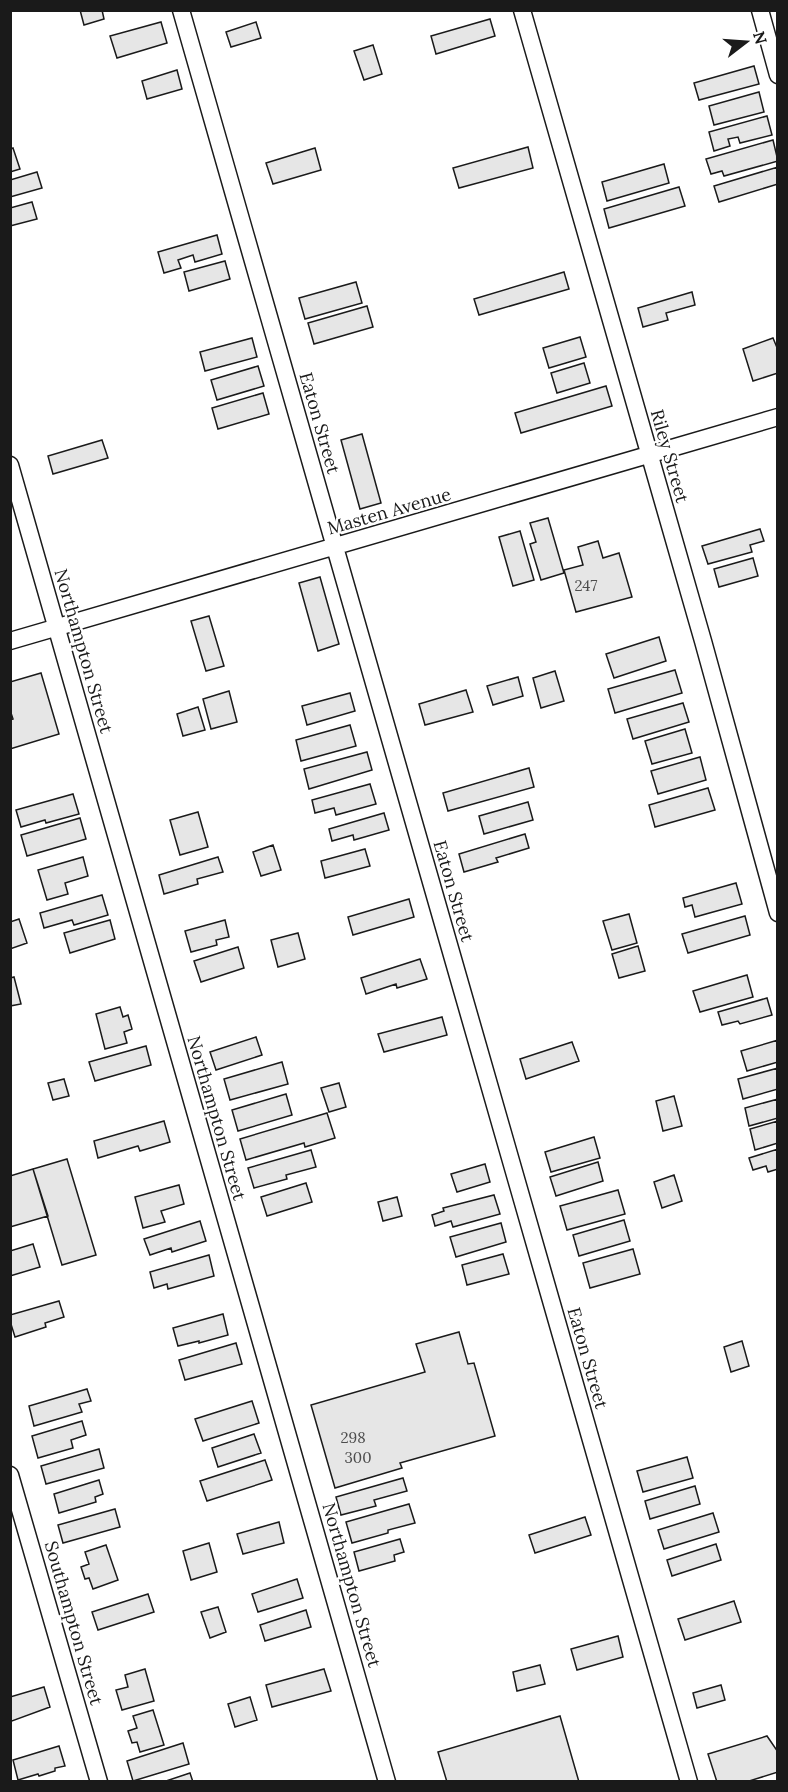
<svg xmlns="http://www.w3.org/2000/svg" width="788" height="1792" viewBox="0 0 788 1792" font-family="Lora,serif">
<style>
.building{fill:#e6e6e6;stroke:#1a1a1a;stroke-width:1.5}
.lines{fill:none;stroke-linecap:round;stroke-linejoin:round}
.minor-casing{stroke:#1a1a1a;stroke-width:19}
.minor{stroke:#fff;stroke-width:16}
.labels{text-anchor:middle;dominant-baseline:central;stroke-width:4.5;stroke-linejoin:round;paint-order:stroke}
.number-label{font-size:15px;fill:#4d4d4d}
.street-label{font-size:18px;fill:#1a1a1a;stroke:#fff}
</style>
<rect width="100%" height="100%" fill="#fff"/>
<path class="building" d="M80,10h22l2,9 -20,6z
M490,19l5,17 -59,18 -5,-18z
M161,22l6,21 -50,15 -7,-22z
M256,22l5,16 -30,9 -5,-15z
M373,45l9,29 -18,6 -10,-29z
M754,66l5,18 -60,16 -5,-17z
M177,70l5,19 -35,10 -5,-18z
M759,92l5,20 -50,13 -5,-19z
M767,116l5,19 -32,8 -2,-6 -10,2 2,7 -16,5 -5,-19z
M773,140l5,21 -54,15 -2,-5 -11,3 -5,-15z
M528,147l5,21 -74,20 -6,-20z
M13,148l7,21 -10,3v-23z
M315,148l6,22 -48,14 -7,-21z
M664,164l5,19 -62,18 -5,-19z
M778,167v17l-59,18 -5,-16z
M37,172l5,16 -32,9v-17z
M679,187l6,19 -76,22 -5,-19z
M32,202l5,17 -27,7v-18z
M217,235l5,19 -27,8 -2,-7 -15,5 3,8 -17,5 -6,-21z
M225,261l5,18 -41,12 -5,-19z
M564,272l5,17 -90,26 -5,-16z
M356,282l6,21 -57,16 -6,-21z
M692,292l3,13 -29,8 2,7 -25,7 -5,-19z
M367,306l6,21 -59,17 -6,-21z
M580,337l6,20 -37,11 -6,-20z
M252,338l5,19 -52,14 -5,-19z
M773,338l5,12v23l-25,8 -10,-32z
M584,363l6,20 -33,10 -6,-20z
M258,366l6,20 -47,14 -6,-20z
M606,386l6,20 -91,27 -6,-20z
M263,393l6,21 -51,15 -6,-21z
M362,434l19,69 -21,6 -19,-69z
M102,440l6,18 -55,16 -5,-18z
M548,518l16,55 -23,7 -11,-36 6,-2 -6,-19z
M760,529l4,12 -14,4 2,7 -44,12 -6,-18z
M520,531l14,49 -21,6 -14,-49z
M598,541l5,17 16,-5 13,44 -56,15 -12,-42 19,-5 -5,-18z
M753,558l5,18 -39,11 -5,-18z
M320,577l19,67 -21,7 -19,-68z
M209,616l15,50 -18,5 -15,-50z
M659,637l7,24 -52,17 -8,-24z
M675,670l7,23 -67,20 -7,-24z
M555,671l9,30 -23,7 -8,-30z
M41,673l18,61 -49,15v-29l3,-1 -3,-9v-28z
M518,677l5,19 -30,9 -6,-19z
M466,690l7,22 -48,13 -6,-21z
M229,691l8,31 -26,7 -8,-30z
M350,693l5,18 -48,14 -5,-19z
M683,703l6,19 -56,17 -6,-20z
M198,707l7,23 -22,6 -6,-22z
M350,725l6,21 -55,15 -5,-21z
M685,729l7,24 -40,11 -7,-23z
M367,752l5,18 -63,19 -5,-20z
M700,757l6,23 -48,14 -7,-23z
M529,768l5,19 -86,24 -5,-18z
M370,784l6,20 -40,11 -2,-7 -19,5 -3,-13z
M708,788l7,22 -60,17 -6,-22z
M73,794l6,20 -33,9 -1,-3 -24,7 -5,-17z
M528,802l5,18 -49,14 -5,-18z
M198,812l10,35 -28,8 -10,-35z
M384,813l5,17 -35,10 -1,-5 -21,6 -3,-12z
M80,818l6,21 -59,17 -6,-21z
M525,834l4,14 -33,10 2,4 -34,10 -5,-18z
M273,845l8,25 -20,6 -8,-24z
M365,849l5,17 -45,12 -4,-17z
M83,857l5,19 -23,7 3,11 -21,6 -9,-30z
M218,857l5,15 -26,7 1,5 -34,10 -5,-19z
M736,883l6,21 -47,13 -3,-12 -7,2 -2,-9z
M102,895l6,20 -34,10 -2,-5 -28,8 -4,-15z
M409,899l5,18 -61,18 -5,-18z
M629,914l8,29 -25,7 -9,-29z
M745,916l5,19 -62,18 -6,-19z
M19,919l8,24 -17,6v-27z
M110,920l5,19 -45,14 -6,-20z
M225,920l4,17 -13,3 1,5 -26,7 -6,-21z
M298,933l7,26 -27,8 -7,-27z
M638,946l7,25 -26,7 -7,-24z
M238,947l6,21 -43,14 -7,-21z
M420,959l7,20 -30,9 -1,-4 -30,10 -5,-16z
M747,975l6,22 -53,15 -7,-21z
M14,977l7,27 -11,2v-28z
M767,998l5,17 -32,9 -2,-3 -16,4 -4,-13z
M120,1007l3,10 5,-2 4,14 -8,3 3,11 -22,6 -9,-35z
M442,1017l5,18 -63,17 -6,-18z
M256,1037l6,18 -46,15 -6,-18z
M778,1040v22l-31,9 -6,-20z
M572,1042l7,19 -53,18 -6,-20z
M146,1046l5,19 -56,16 -6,-19z
M282,1062l6,22 -58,16 -6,-21z
M778,1068v21l-35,10 -5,-20z
M64,1079l5,17 -16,4 -5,-17z
M339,1083l7,24 -17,5 -8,-24z
M286,1094l6,21 -54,16 -6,-21z
M674,1096l8,30 -19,5 -7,-30z
M778,1099v19l-29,8 -4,-18z
M327,1113l8,25 -30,9 -1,-4 -58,17 -6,-21z
M164,1121l6,21 -30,9 -2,-5 -40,12 -4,-17z
M778,1121v22l-23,7 -5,-21z
M594,1137l6,21 -49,14 -6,-20z
M778,1149v20l-10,3 -2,-6 -13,4 -4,-12z
M311,1150l5,17 -30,8 1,4 -33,9 -6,-20z
M67,1159l29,96 -34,10 -29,-96z
M598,1162l5,19 -47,15 -6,-19z
M485,1164l5,18 -33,10 -6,-18z
M33,1169l15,47 -38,11v-51z
M674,1175l8,26 -20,7 -8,-26z
M306,1183l6,19 -45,14 -6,-19z
M179,1185l5,19 -23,7 4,11 -22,6 -8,-31z
M618,1190l7,24 -58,16 -7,-24z
M494,1195l6,19 -47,13 -2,-6 -16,5 -3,-11 12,-4 -1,-3z
M397,1197l5,19 -19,5 -5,-19z
M624,1220l6,21 -51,15 -6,-21z
M200,1221l6,20 -34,11 -1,-4 -21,7 -6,-16z
M501,1223l5,19 -50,15 -6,-20z
M33,1244l7,23 -30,9v-25z
M633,1249l7,25 -50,14 -7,-25z
M503,1254l6,20 -42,11 -5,-20z
M209,1255l5,21 -46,13 -1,-5 -13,4 -4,-16z
M59,1301l5,16 -19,6 1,4 -31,10 -5,-16v-6z
M223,1314l5,21 -29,8v-2l-21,5 -5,-18z
M459,1332l9,32 6,-1 21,73 -95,27 2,5 -67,20 -24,-83 114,-33 -9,-28z
M742,1341l7,25 -18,6 -7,-25z
M236,1343l6,21 -57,16 -6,-20z
M87,1389l4,12 -12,3 3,8 -48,14 -5,-20z
M252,1401l7,22 -56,18 -8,-22z
M82,1421l4,14 -15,5 2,8 -35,10 -6,-22z
M254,1434l7,19 -43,14 -6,-19z
M99,1449l5,19 -58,16 -5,-18z
M687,1457l6,21 -50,14 -6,-21z
M265,1460l7,20 -65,21 -7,-20z
M403,1478l4,13 -33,9 2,6 -35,9 -5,-18z
M99,1480l4,14 -8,3 1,5 -37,11 -5,-19z
M695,1486l5,18 -50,15 -5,-18z
M409,1504l6,19 -27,7v3l-36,10 -6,-21z
M115,1509l5,18 -57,16 -5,-18z
M713,1513l6,19 -55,17 -6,-19z
M585,1517l6,18 -56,18 -6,-18z
M279,1522l5,21 -41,11 -6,-20z
M400,1539l4,13 -10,3 1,6 -36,10 -5,-19z
M209,1543l8,29 -26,8 -8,-29z
M716,1544l5,16 -49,16 -5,-16z
M106,1545l12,35 -25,9 -4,-11 -4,1 -4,-12 8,-3 -4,-12z
M297,1579l6,19 -45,14 -6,-18z
M148,1594l6,18 -56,18 -6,-18z
M734,1601l7,21 -56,18 -7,-21z
M218,1607l8,25 -16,6 -9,-26z
M306,1610l5,17 -46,14 -5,-16z
M618,1636l5,21 -46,13 -6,-21z
M540,1665l5,19 -28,7 -4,-19z
M145,1669l9,32 -32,9 -6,-20 12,-3 -3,-12z
M324,1669l7,22 -59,16 -6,-22z
M721,1685l4,15 -28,8 -4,-15z
M44,1687l6,20 -38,14 -2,-2v-22z
M250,1697l7,23 -22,7 -7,-23z
M153,1710l11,35 -24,7 -3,-10 -5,1 -4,-12 9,-3 -4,-12z
M560,1716l19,66h-132l-9,-30z
M767,1736l11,16v20l-32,10h-29l-9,-28z
M183,1743l6,21 -56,17 -6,-20z
M59,1746l6,20 -10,2v3l-16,5 -1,-2 -20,6 -5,-20z
M190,1773l3,9h-30z"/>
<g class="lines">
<defs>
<path id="minor" d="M181,10l508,1772
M522,10l181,631 75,272
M760,10l18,65
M10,465l377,1317
M10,641l768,-224
M10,1475l89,307"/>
</defs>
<use href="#minor" class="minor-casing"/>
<use href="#minor" class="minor"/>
</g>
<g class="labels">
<g class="number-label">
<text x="586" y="585">247</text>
<text x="353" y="1437">298</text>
<text x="358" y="1457">300</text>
</g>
<g class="street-label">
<text transform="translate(320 423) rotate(74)">Eaton Street</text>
<text transform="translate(670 456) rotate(74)">Riley Street</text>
<text transform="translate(389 511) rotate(-16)">Masten Avenue</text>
<text transform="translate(84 651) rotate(74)">Northampton Street</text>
<text transform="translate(454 891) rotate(74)">Eaton Street</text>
<text transform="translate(217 1118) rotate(74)">Northampton Street</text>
<text transform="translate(588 1358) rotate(74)">Eaton Street</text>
<text transform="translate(352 1585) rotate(74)">Northampton Street</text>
<text transform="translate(74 1623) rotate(74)">Southampton Street</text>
</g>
</g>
<rect width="788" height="1792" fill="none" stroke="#1a1a1a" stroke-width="24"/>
<g transform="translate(746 42) rotate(73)" stroke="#ffffff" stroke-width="4.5" paint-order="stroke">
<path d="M0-4.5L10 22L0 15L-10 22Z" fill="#1a1a1a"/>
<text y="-9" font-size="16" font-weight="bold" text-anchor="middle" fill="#1a1a1a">N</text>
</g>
</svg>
